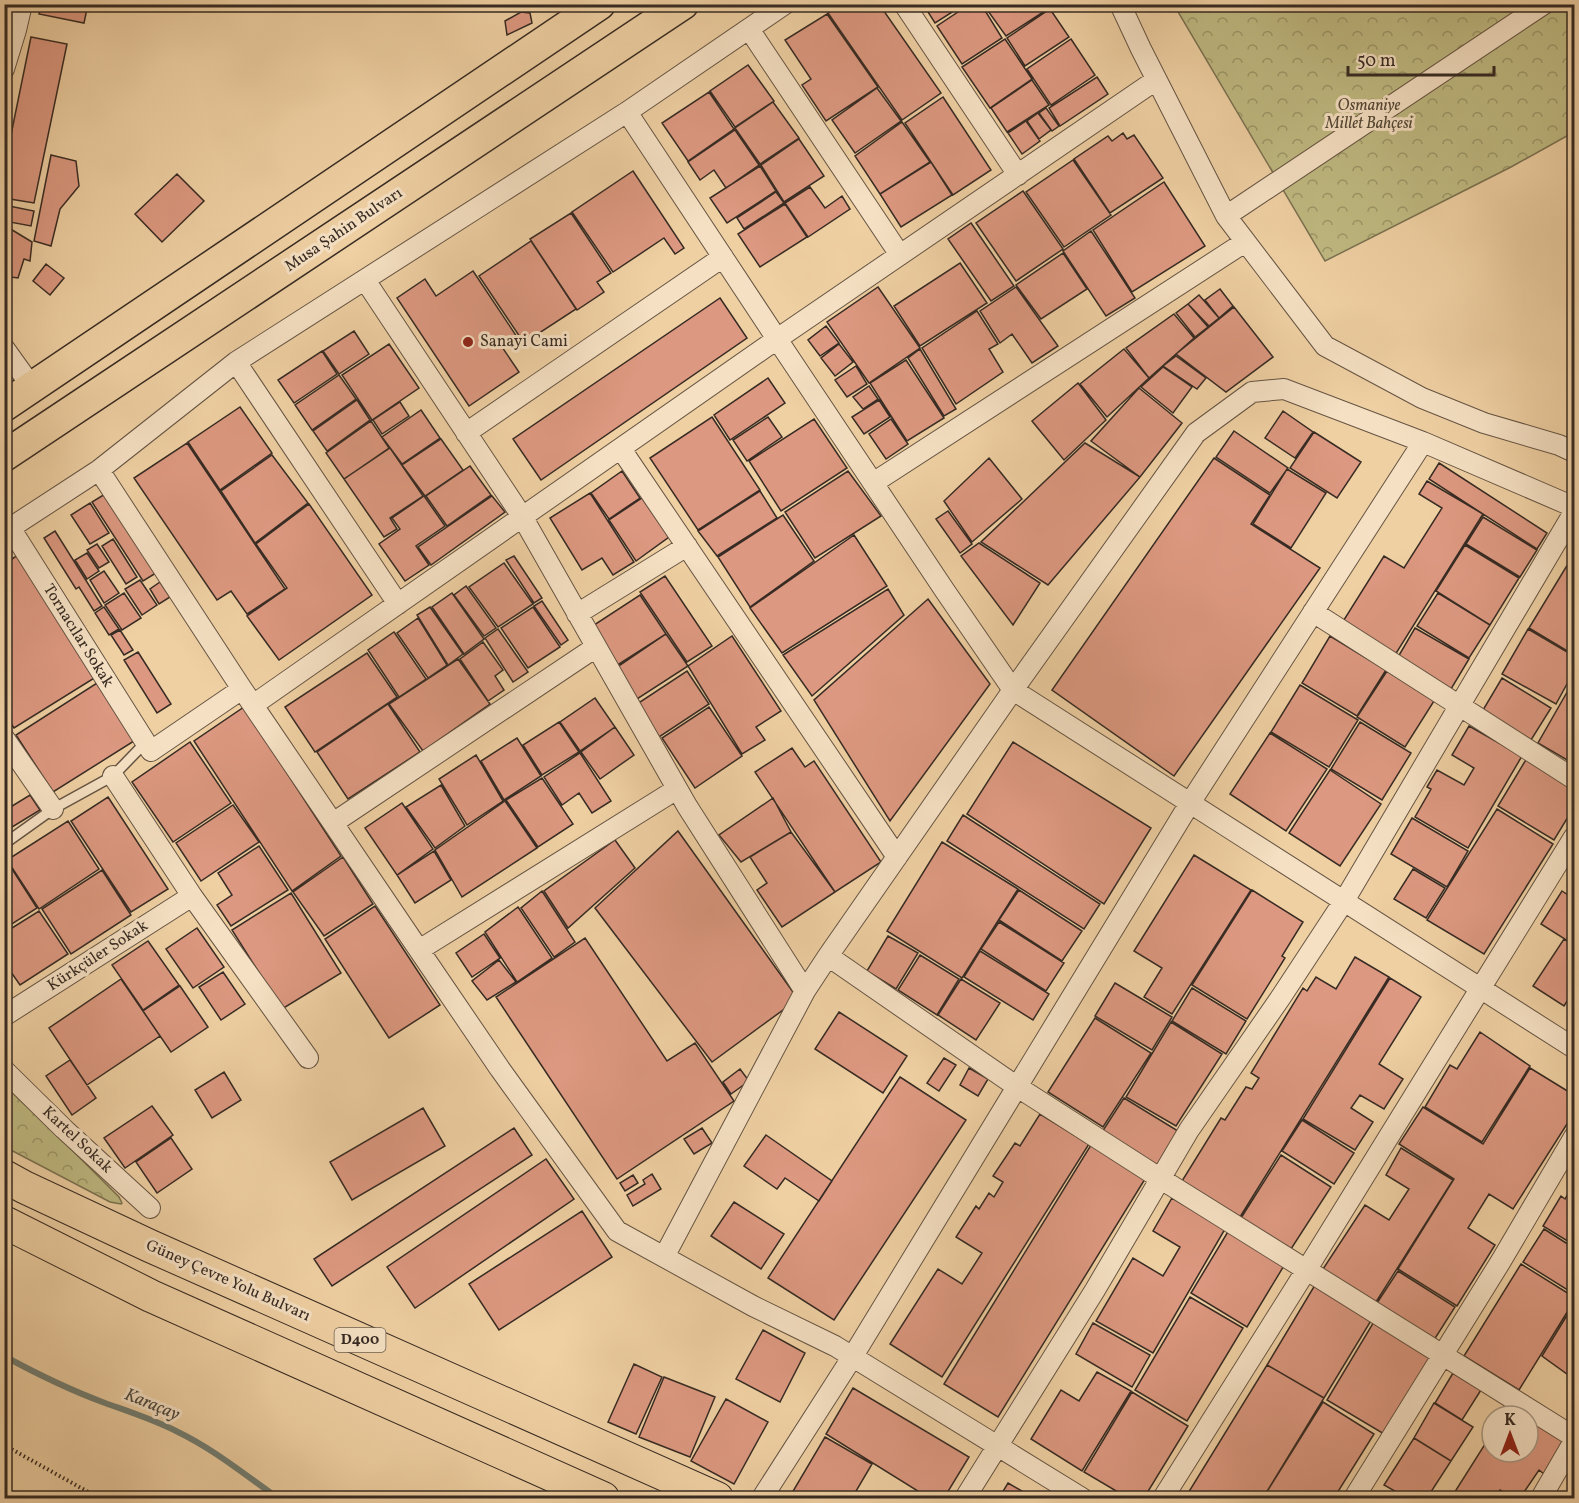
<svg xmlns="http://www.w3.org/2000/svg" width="1579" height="1503" viewBox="0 0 1579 1503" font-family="Vollkorn,serif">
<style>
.forest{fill:url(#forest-crowns);stroke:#7b7252;stroke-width:1.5}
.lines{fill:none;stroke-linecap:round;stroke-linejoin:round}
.stream{stroke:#727e73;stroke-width:6}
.building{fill:#dc9880;stroke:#372b23;stroke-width:1.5}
.service-casing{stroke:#655443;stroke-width:12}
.minor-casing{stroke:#655443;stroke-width:22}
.primary-casing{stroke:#372b23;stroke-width:33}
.trunk-casing{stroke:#372b23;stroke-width:34}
.path{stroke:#372b23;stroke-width:4;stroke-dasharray:1.5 3;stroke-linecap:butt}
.service{stroke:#f5e0c3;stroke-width:9}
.minor{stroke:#f5e0c3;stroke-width:20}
.primary{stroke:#efd0a3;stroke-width:30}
.trunk{stroke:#efd0a3;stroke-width:32}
.poi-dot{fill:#8f2418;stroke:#f5e0c3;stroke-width:2}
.labels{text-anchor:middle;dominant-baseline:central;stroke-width:6;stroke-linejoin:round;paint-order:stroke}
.shield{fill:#f5e0c3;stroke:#706153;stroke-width:1.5}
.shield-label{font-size:15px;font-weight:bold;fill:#372b23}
.park-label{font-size:16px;font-style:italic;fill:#524736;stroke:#f5e0c3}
.street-label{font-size:16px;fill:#372b23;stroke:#f5e0c3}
.poi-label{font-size:16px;fill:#372b23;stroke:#f5e0c3;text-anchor:start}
.water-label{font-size:18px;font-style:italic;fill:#4b473e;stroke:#f5e0c3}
</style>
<defs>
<pattern id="forest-crowns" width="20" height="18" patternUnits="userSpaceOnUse" patternTransform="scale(1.5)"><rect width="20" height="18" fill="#bfb981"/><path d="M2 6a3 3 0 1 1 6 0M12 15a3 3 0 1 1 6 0" fill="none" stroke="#9c9769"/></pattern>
</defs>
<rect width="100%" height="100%" fill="#efd0a3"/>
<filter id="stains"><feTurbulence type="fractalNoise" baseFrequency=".00333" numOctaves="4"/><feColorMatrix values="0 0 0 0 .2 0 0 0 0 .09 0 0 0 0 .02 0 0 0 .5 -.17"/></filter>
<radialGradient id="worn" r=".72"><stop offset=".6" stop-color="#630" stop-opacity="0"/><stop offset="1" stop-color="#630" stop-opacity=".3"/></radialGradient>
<path class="forest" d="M1174,5h400v127l-63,35 -186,94z
M4,1082l115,115 3,6 -1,1 -11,-2 -105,-55z"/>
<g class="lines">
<path class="stream" d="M4,1356c33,18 66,34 101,47 25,9 50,17 73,29 37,18 67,43 100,66"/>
</g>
<path class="building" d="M41,4h47l-4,19 -45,-9z
M841,4h38l62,89 -39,27 -74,-107z
M923,4h42l-30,19z
M970,4h11l21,34 -40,26 -25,-38z
M998,4h46l4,5 -42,27 -18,-25z
M1050,9l19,28 -44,29 -18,-28z
M521,12l9,1 2,10 -25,12 -2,-14z
M827,14l51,73 -52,34 -24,-36 9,-6 -26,-39z
M31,37l36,7 -33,159 -30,-5v-29z
M1005,39l27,40 -42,29 -28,-41z
M1071,39l24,36 -44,30 -24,-36z
M748,65l26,36 -39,26 -25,-36z
M1097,77l11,17 -48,32 -11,-18z
M1032,80l17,25 -42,27 -16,-24z
M877,88l24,33 -46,32 -23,-33z
M709,92l25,37 -46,32 -26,-38z
M943,97l48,73 -38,25 -48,-72z
M773,102l26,36 -39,26 -25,-36z
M1046,108l13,18 -7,5 -13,-18z
M1038,113l13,17 -12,9 -12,-18z
M1026,121l14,20 -18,13 -14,-21z
M902,122l28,40 -50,32 -25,-38z
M735,130l24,35 -33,23 -12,-18 -14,10 -12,-18z
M1123,133l4,6 7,-4 29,43 -53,35 -36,-54 34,-23 4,5z
M799,139l25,37 -40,26 -23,-37z
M51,155l25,6 3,25 -19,23 -9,37 -17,-5z
M1073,160l38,55 -47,32 -38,-55z
M931,162l21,33 -51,32 -21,-33z
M760,166l16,25 -49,32 -17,-25z
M633,171l51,77 -9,6 -11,-16 -51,34 -41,-60z
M177,174l27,27 -42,41 -27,-28z
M1164,182l41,64 -73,46 -39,-62z
M810,187l15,21 17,-12 8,13 -42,28 -23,-34z
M1023,191l40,58 -47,32 -40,-58z
M776,192l8,11 -40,26 -7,-11z
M785,204l22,33 -47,30 -22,-33z
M4,205l30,6 -3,15 -27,-5z
M571,213l40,60 -14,9 7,10 -27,18 -47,-71z
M971,223l43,63 -23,15 -43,-62z
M4,225l28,17 -2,19 -6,-2 -6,19 -14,-2z
M1091,231l44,67 -29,18 -43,-65z
M531,241l45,68 -52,34 -45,-67z
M1063,253l24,36 -46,30 -25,-34z
M960,263l27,40 -67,43 -26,-40z
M46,264l18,14 -14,17 -17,-14z
M473,271l44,66 -15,10 17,25 -50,34 -72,-108 28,-19 11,17z
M878,287l42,61 -51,35 -42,-61z
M1016,287l42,59 -26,17 -20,-29 -12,9 -20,-32z
M1220,289l13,17 -14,12 -14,-18z
M1199,295l20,23 -10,8 -21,-22z
M720,298l27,40 -206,142 -28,-41z
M1188,304l20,23 -13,10 -19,-24z
M1234,307l39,50 -47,35 -50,-38z
M977,311l21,33 -9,5 14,23 -47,32 -34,-56z
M1174,314l20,24 -45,40 -23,-30z
M826,326l13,17 -19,13 -12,-16z
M354,331l15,23 -30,20 -16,-23z
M389,344l30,44 -47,32 -30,-45z
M839,344l14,18 -18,14 -14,-18z
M920,349l36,60 -12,7 -36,-58z
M1124,349l25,29 -42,39 -27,-33z
M322,351l15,23 -43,29 -16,-23z
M1176,356l30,22 -9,11 -34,-23z
M906,360l38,58 -37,23 -37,-58z
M856,366l11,18 -20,13 -12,-17z
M1163,367l29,20 -19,26 -32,-26z
M339,375l17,24 -44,31 -17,-25z
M768,378l17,25 -55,37 -16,-25z
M1078,383l28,37 -42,40 -32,-39z
M869,386l9,13 -15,10 -10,-12z
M1139,388l43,35 -42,54 -49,-36z
M357,400l13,20 -43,31 -14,-20z
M879,400l11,17 -26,17 -12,-17z
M400,402l9,14 -27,18 -9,-14z
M240,407l32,46 -52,37 -32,-48z
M421,410l19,28 -38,26 -20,-27z
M1283,411l30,21 -18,26 -30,-20z
M712,417l48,73 -62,40 -48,-72z
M768,417l14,20 -35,24 -14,-21z
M814,419l33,49 -66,43 -32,-50z
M891,419l17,25 -22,15 -17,-25z
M371,421l18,27 -45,31 -18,-26z
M1234,431l54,37 -18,25 -54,-36z
M1314,432l47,30 -24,36 -47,-30z
M441,439l22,31 -38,26 -23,-31z
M187,443l98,146 -38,25 -16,-23 -14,9 -83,-122z
M1085,443l55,34 -92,108 -67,-43z
M390,448l33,48 -33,22 7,11 -13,8 -40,-58z
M272,455l36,48 -53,40 -34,-52z
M989,458l33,41 -50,43 -28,-41z
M1214,458l56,37 -19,29 69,44 -146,208 -122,-86z
M1439,463l108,70 -10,16 -108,-70z
M470,466l21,29 -44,31 -21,-30z
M1287,469l39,24 -35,55 -38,-24z
M622,471l18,27 -31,21 -18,-26z
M848,471l33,45 -66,42 -30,-46z
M1427,481l56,33 -88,141 -53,-32 42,-67 20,12 38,-60 -23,-14z
M760,491l17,27 -60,38 -19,-25z
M590,493l44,69 -21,13 -11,-17 -20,12 -32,-52z
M105,494l51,79 -13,8 -51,-79z
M424,496l21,30 -29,20 13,19 -24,16 -26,-37 21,-15 -8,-11z
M492,496l13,16 -74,53 -13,-18z
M642,498l27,39 -33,24 -27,-41z
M90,503l19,30 -19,11 -19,-29z
M309,504l63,91 -93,65 -32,-44 40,-28 -31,-44z
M948,511l24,33 -12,9 -24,-34z
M783,515l31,46 -64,46 -32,-50z
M1483,517l54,33 -17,27 -54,-33z
M55,531l47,75 -8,5 -15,-24 -3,2 -32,-51z
M854,535l33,51 -105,67 -32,-45z
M113,539l24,38 -11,7 -24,-38z
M979,543l61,40 -27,42 -52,-69z
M97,544l12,18 -10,6 -12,-18z
M1465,545l54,33 -29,47 -54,-34z
M87,553l12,18 -12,8 -12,-19z
M1574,554v101l-45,-27z
M18,555l78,122 -82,51 -10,-15v-149z
M514,556l28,42 -8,5 -28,-43z
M504,563l29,41 -35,23 -29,-40z
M104,571l15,22 -15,10 -14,-23z
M665,576l47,70 -25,16 -47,-70z
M140,580l17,25 -15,10 -17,-26z
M160,582l10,15 -11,7 -9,-15z
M466,586l30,42 -12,8 -30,-41z
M888,589l16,26 -92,81 -29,-41z
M124,593l17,25 -19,12 -17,-25z
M452,593l32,46 -20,15 -32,-47z
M1438,593l52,32 -21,33 -52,-32z
M640,595l26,39 -50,32 -25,-39z
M928,599l62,85 -100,137 -76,-121z
M542,601l26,39 -7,5 -27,-39z
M104,607l15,22 -10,6 -14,-22z
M430,607l33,47 -15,11 -31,-50z
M533,607l27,40 -32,21 -27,-40z
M418,618l29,47 -19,13 -31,-45z
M1415,628l54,31 -18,30 -53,-32z
M498,629l30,43 -15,10 -28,-44z
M1528,629l46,27v15l-18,33 -54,-30z
M120,630l13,20 -9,5 -13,-20z
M394,632l32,47 -27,18 -31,-47z
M666,634l22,32 -51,33 -21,-31z
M732,636l49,75 -25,16 9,13 -23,14 -54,-88z
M1330,636l56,34 -29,46 -55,-33z
M483,642l20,28 -8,6 9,14 -16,11 -28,-42z
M138,652l33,52 -14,9 -33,-53z
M367,653l30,44 -82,55 -30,-45z
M458,659l32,45 -67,47 -34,-47z
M687,671l22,33 -50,33 -22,-33z
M1387,671l47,30 -29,46 -48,-30z
M1502,678l49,30 -20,32 -48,-30z
M1574,680v84l-36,-21z
M97,683l37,58 -81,51 -37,-57z
M1300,685l58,35 -29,47 -58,-35z
M595,698l20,29 -35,24 -20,-29z
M388,704l32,48 -72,47 -31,-47z
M244,707l97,149 -49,35 -98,-150z
M709,707l33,49 -47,32 -33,-50z
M559,722l20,30 -37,23 -19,-30z
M1360,722l51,31 -29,47 -51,-31z
M1469,726l53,30 -54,92 -53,-31 16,-28 -4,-2 10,-17 27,15 10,-17 -22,-13z
M615,727l19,28 -34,24 -19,-27z
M1270,733l57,36 -41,62 -56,-37z
M517,738l24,38 -37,24 -23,-39z
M190,742l41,61 -58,39 -41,-60z
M1013,742l138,86 -47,76 -137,-90z
M792,748l13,19 9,-6 67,101 -46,30 -80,-120z
M580,753l31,48 -19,12 -13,-20 -17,12 -18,-28z
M476,755l27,46 -36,24 -28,-46z
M1527,758l47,29v20l-20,33 -56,-34z
M1330,770l51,34 -41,62 -51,-33z
M542,778l31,46 -35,23 -32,-47z
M441,785l24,41 -30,22 -29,-41z
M30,795l10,15 -36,22v-21z
M108,797l60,92 -37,23 -60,-91z
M773,798l18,34 -50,30 -22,-27z
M505,801l32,47 -75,49 -27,-47z
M402,803l31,46 -36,26 -32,-47z
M233,805l26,37 -58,39 -25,-38z
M1497,809l56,35 -69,110 -57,-34z
M963,815l137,89 -16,25 -137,-88z
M1412,818l56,33 -21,36 -56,-33z
M68,821l31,48 -60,40 -32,-49z
M678,831l120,168 -86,63 -117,-154z
M791,832l44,60 -53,35 -25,-37 10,-7 -17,-26z
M615,840l20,28 -67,60 -24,-37z
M942,842l76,47 -56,89 -75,-47z
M259,846l29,44 -57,36 -14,-21 15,-10 -14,-22z
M434,851l17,29 -36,23 -18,-28z
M1194,855l57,35 -79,124 -28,-17 18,-29 -28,-17z
M343,857l30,47 -49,32 -31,-44z
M12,869l25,39 -33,21v-56z
M1413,869l32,19 -19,30 -32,-19z
M102,870l29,45 -60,39 -29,-45z
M1019,890l63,41 -20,30 -63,-41z
M1252,890l51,32 -21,34 3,2 -38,61 -55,-34z
M542,891l33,51 -21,15 -33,-49z
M1562,891l12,8v46l-33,-21z
M291,893l50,80 -59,36 -50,-79z
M375,906l65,99 -51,33 -64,-99z
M518,907l34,51 -35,24 -32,-50z
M39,911l29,43 -48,31 -16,-23v-29z
M999,922l65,41 -18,28 -65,-42z
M197,928l27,39 -31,21 -27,-39z
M484,934l16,24 -28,19 -16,-24z
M888,936l30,17 -22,36 -29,-18z
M585,938l82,123 28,-18 39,58 -117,78 -121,-182z
M1564,939l10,7v44l-10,16 -31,-20z
M148,941l31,44 -36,25 -31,-45z
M980,951l69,43 -16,26 -69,-43z
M920,955l39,24 -22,36 -39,-25z
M1355,957l34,20 -149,240 -58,-36 39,-63 4,2 21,-33 6,2 7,-11 -8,-5 52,-85 4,3 9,-14 20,12z
M499,960l17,22 -29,18 -15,-19z
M223,972l22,32 -24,16 -22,-33z
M1390,978l31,19 -42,67 24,15 -19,30 -24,-14 -9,13 22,14 -18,28 -52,-31z
M121,979l39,57 -73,49 -38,-57z
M961,979l39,24 -24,37 -38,-25z
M1115,983l57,34 -20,33 -57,-34z
M180,986l28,41 -37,25 -28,-41z
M1192,988l54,33 -20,33 -54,-33z
M1574,997v14l-6,-4z
M839,1012l68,44 -24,37 -68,-44z
M1095,1018l56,35 -48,74 -55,-35z
M1171,1022l51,32 -46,72 -50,-29z
M1480,1032l50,34 -48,76 -57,-35 25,-42 7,4z
M944,1058l12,7 -17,26 -12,-8z
M70,1060l26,38 -24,17 -26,-39z
M969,1068l19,11 -10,17 -18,-11z
M1530,1068l44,27v18l-61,96 -24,-15 -21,34 27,17 -38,61 -59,-37 56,-90 -55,-35 24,-37 60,37z
M740,1069l9,12 -18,13 -8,-12z
M224,1072l17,28 -29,18 -17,-28z
M900,1077l66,43 -132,200 -66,-42z
M1124,1098l54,33 -21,35 -55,-34z
M152,1106l21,29 -48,33 -21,-30z
M423,1108l22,38 -93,54 -22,-38z
M1040,1114l49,30 -147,233 -52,-33 48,-75 24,15 20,-31 -26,-16 20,-31 3,3 10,-16 5,4 9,-15 -10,-6 22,-33 5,3z
M1302,1120l52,33 -20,31 -52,-33z
M514,1128l18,27 -200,131 -18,-27z
M702,1128l10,15 -18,11 -10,-15z
M766,1135l66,46 -13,20 -34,-23 -8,11 -33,-23z
M171,1138l21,31 -35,24 -21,-31z
M1091,1145l54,34 -147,238 -54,-33z
M1401,1148l52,32 -77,122 -53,-33 42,-64 24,15 20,-31 -23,-14z
M1281,1155l50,32 -40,62 -50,-31z
M546,1159l28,40 -159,109 -28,-41z
M652,1174l9,15 -28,17 -6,-11 18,-11 -2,-4z
M633,1175l5,8 -13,8 -5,-8z
M1574,1183v62l-31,-19 18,-30 4,3z
M1172,1198l53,31 -72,124 -57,-32 37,-63 30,18 17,-29 -27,-16z
M734,1202l50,32 -23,35 -50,-33z
M582,1211l30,46 -113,73 -30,-46z
M1544,1229l30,19v46l-51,-32z
M1229,1230l56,34 -38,63 -56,-34z
M1521,1264l53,33v4l-55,89 -55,-34z
M1398,1271l57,36 -21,33 -57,-37z
M1315,1285l57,34 -48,79 -57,-33z
M1190,1297l53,31 -56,93 -52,-31z
M1574,1304v75l-32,-23z
M1375,1320l57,34 -48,80 -57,-34z
M1093,1323l57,32 -18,32 -56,-33z
M763,1330l42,23 -25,49 -44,-23z
M634,1364l28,13 -26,57 -28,-12z
M1267,1365l57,33 -61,100h-78z
M1097,1372l34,19 -49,80 -51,-32 30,-49 18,11z
M1453,1373l28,17 -19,30 -27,-17z
M664,1377l51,20 -25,60 -51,-20z
M853,1388l116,69 -25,41h-15l-103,-64z
M1132,1392l56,34 -44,72h-16l-44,-26z
M726,1399l42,23 -34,62 -43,-23z
M1323,1402l51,32 -40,64h-71z
M1434,1403l39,24 -22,34 -37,-23z
M1510,1405l16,11h-23z
M1528,1417l37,23 -21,34 -5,-4 -19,28h-6l-14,-8 -5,8h-44l41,-65v19h36z
M825,1437l47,27 -20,34h-63z
M1414,1438l37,23 -24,37h-20l-23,-13z
M1008,1483l26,15h-35z"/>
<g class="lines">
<defs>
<path id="service" d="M4,844l49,-35 60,-33 32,-33"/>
<path id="minor" d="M904,4l114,171
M1120,4l21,45 85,167 99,130 97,52 62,25 75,22 15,7
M749,29l151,226
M4,69l12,-39 6,-26
M627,112l150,227 168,252 68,99 561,358
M1226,216l318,-212
M365,280l158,238 164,288 118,185
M4,348l28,39
M236,362l162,242
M466,433l257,-176
M621,449l276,408
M99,470l143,219 177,261 81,119 117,162 136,75 82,40 247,152
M873,483l372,-241
M11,529l140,222 91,-62 11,16 524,-366 379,-259
M4,532l95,-62 137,-108 391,-250 158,-108
M1313,612l261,167
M577,614l110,-68
M4,738l49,71
M113,776l79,120 116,162
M333,823l263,-176
M419,950l258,-161
M828,956l188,130 145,93 413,258
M4,1016l188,-120
M4,1070l60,59 86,79
M664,1257l141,-266 23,-35 185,-266 183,-257 56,-41 32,-3 139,53 151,65
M762,1498l91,-142 337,-553 233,-361
M965,1498l130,-208 94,-160 92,-133 63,-96 230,-389
M1163,1498l144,-229 267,-432
M1354,1498l147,-237 73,-124
M1541,1498l33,-57"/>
<path id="primary" d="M4,406l596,-402
M4,456l679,-452"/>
<path id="trunk" d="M4,1176l20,11 126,59 567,252
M4,1222l147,74 452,202"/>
</defs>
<use href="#service" class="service-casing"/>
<use href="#minor" class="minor-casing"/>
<use href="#primary" class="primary-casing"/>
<use href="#trunk" class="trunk-casing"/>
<path class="path" d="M4,1445l95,53"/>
<use href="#service" class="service"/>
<use href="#minor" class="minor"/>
<use href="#primary" class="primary"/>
<use href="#trunk" class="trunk"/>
</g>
<circle class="poi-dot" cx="468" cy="342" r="6"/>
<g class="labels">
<rect class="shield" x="334.5" y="1328" width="51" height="24" rx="4.5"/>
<g class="shield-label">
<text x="360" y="1340">D400</text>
</g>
<g class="park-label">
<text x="1369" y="106">Osmaniye<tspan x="1369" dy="18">Millet Bahçesi</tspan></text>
</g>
<g class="street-label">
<text transform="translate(344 230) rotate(-34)">Musa Şahin Bulvarı</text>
<text transform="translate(78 636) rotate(58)">Tornacılar Sokak</text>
<text transform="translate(98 956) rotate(-33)">Kürkçüler Sokak</text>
<text transform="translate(77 1140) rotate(43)">Kartel Sokak</text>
<text transform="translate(228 1281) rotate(24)">Güney Çevre Yolu Bulvarı</text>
</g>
<g class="poi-label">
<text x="480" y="342">Sanayi Cami</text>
</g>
<g class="water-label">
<text transform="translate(152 1405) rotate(22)">Karaçay</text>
</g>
</g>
<rect width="1579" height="1503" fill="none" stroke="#efd0a3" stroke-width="24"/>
<rect x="6" y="6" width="1567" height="1491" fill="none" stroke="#372b23" stroke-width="3"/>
<rect x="12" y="12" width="1555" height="1479" fill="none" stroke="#372b23" stroke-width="1.5"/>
<g transform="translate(1510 1434)"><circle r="28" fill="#f5e0c3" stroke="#a99883" stroke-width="1.5"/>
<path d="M0-4.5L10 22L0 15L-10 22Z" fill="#8f2418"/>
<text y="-9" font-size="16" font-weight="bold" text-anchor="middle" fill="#372b23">K</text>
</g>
<path d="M1348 66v9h146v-9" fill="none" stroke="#372b23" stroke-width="3"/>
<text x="1357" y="66" font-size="18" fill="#372b23" stroke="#f5e0c3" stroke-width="4.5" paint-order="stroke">50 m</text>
<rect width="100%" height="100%" filter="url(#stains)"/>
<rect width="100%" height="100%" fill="url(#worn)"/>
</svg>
